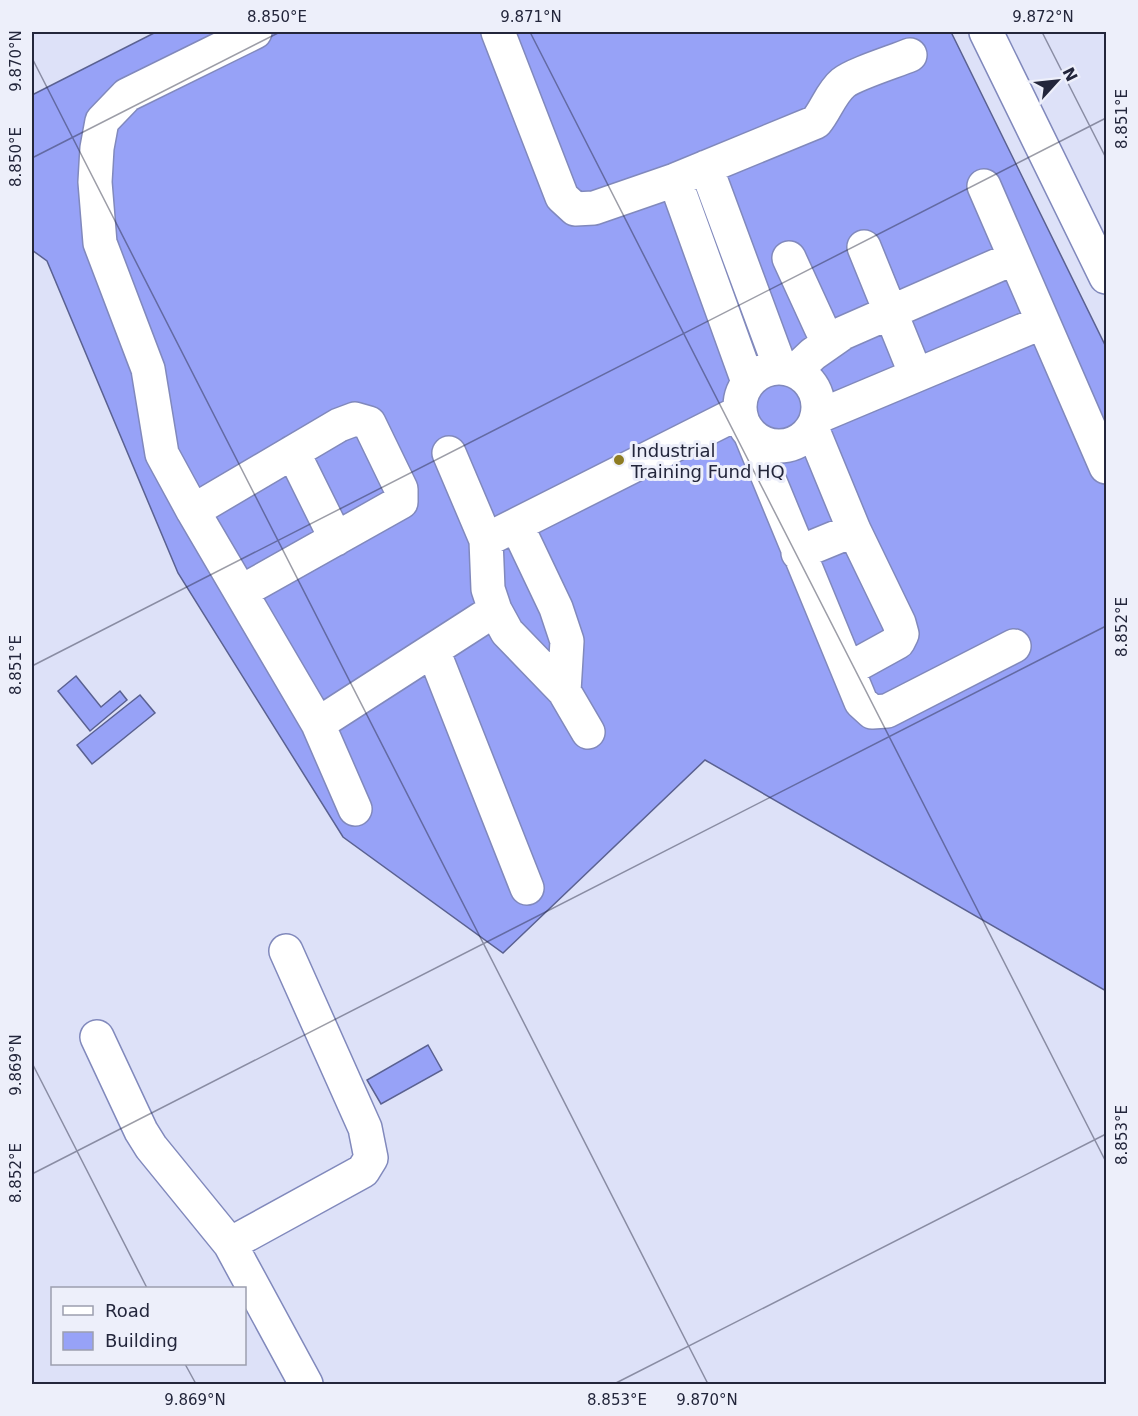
<svg xmlns="http://www.w3.org/2000/svg" width="1138" height="1416" viewBox="0 0 1138 1416" font-family="'DejaVu Sans',sans-serif">
<style>
.building{fill:#97a2f7;stroke:#5a6191;stroke-width:1.5}
.lines{fill:none;stroke-linecap:round;stroke-linejoin:round}
.minor-casing{stroke:#8189bc;stroke-width:36}
.minor{stroke:#fff;stroke-width:33}
.ticks{fill:none;stroke:#23263b;stroke-width:1.5;stroke-opacity:0.45}
.poi-dot{fill:#8e7c22;stroke:#edeffa;stroke-width:2}
.labels{text-anchor:middle;dominant-baseline:central;stroke-width:6;stroke-linejoin:round;paint-order:stroke}
.poi-label{font-size:18px;fill:#23263b;stroke:#edeffa;text-anchor:start}
.neatline{fill:none;stroke:#23263b;stroke-width:2}
.ticks-label{font-size:15px;text-anchor:middle;fill:#23263b}
</style>
<rect width="100%" height="100%" fill="#dde1f8"/>
<path class="building" d="M156,32h795l155,315v644l-401,-231 -202,193 -160,-116 -165,-264 -131,-312 -15,-11v-155z
M76,676l25,31 19,-16 7,9 -37,31 -32,-40z
M140,695l15,18 -63,51 -15,-19z
M428,1045l14,25 -61,34 -14,-24z"/>
<g class="lines">
<defs>
<path id="minor" d="M255,32l-128,63 -25,26 -5,27 -2,34 5,61 48,126 14,85 31,57 125,213 37,85
M498,32l64,165 13,12 19,-1 81,-28 141,-58c10,-12 15,-29 27,-39 11,-9 53,-22 67,-28
M986,32l120,245
M706,167l74,200
M675,180l73,202
M984,186l122,281
M864,247l52,128
M789,258l39,85
M740 407a39 39 0 1 1 78 0a39 39 0 1 1-78 0Z
M795,371l18,-17 30,-21 171,-75
M817,417l226,-95
M812,428l42,102 45,93 3,11 -4,8 -49,27
M750,433l111,269 11,10 15,-1 127,-65
M293,452l43,87
M449,453l37,87 2,49 7,21 12,22 57,59 24,41
M193,511l146,-86 16,-6 14,4 32,66v13l-160,90
M517,526l39,82 11,33 -3,50
M486,540l254,-128
M798,553l56,-23
M433,650l94,238
M318,724l177,-114
M97,1037l44,94 10,16 79,97 76,140
M230,1244l133,-73 8,-13 -6,-30 -79,-177"/>
</defs>
<use href="#minor" class="minor-casing"/>
<use href="#minor" class="minor"/>
</g>
<path class="ticks" d="M530,32l576,1130M1042,32l64,126M32,58l676,1326M32,158l248,-126M32,666l1074,-548M32,1063l115,225M32,1174l1074,-548M185,1364l11,20M614,1384l492,-250"/>
<circle class="poi-dot" cx="619" cy="460" r="6"/>
<g class="labels">
<g class="poi-label">
<text x="631" y="450">Industrial<tspan x="631" dy="21">Training Fund HQ</tspan></text>
</g>
</g>
<rect width="1138" height="1416" fill="none" stroke="#edeffa" stroke-width="66"/>
<rect x="51" y="1287" width="195" height="78" fill="#edeffa" stroke="#9c9fae" stroke-width="1.5"/>
<rect x="63" y="1306" width="30" height="9" fill="#ffffff" stroke="#9c9fae" stroke-width="1.5"/>
<text x="105" y="1317" font-size="18" fill="#23263b">Road</text>
<rect x="63" y="1332" width="30" height="18" fill="#97a2f7" stroke="#9c9fae" stroke-width="1.5"/>
<text x="105" y="1347" font-size="18" fill="#23263b">Building</text>
<g transform="translate(1057 81) rotate(63)" stroke="#edeffa" stroke-width="4.5" paint-order="stroke">
<path d="M0-4.5L10 22L0 15L-10 22Z" fill="#23263b"/>
<text y="-9" font-size="16" font-weight="bold" text-anchor="middle" fill="#23263b">N</text>
</g>
<rect x="33" y="33" width="1072" height="1350" class="neatline"/>
<g class="ticks-label">
<text x="277" y="22">8.850°E</text>
<text x="531" y="22">9.871°N</text>
<text x="1043" y="22">9.872°N</text>
<text transform="translate(16 61) rotate(-90)" y="5">9.870°N</text>
<text transform="translate(1122 119) rotate(-90)" y="5">8.851°E</text>
<text transform="translate(16 157) rotate(-90)" y="5">8.850°E</text>
<text transform="translate(1122 627) rotate(-90)" y="5">8.852°E</text>
<text transform="translate(16 665) rotate(-90)" y="5">8.851°E</text>
<text transform="translate(16 1065) rotate(-90)" y="5">9.869°N</text>
<text transform="translate(1122 1135) rotate(-90)" y="5">8.853°E</text>
<text transform="translate(16 1173) rotate(-90)" y="5">8.852°E</text>
<text x="195" y="1405">9.869°N</text>
<text x="617" y="1405">8.853°E</text>
<text x="707" y="1405">9.870°N</text>
</g>
</svg>
